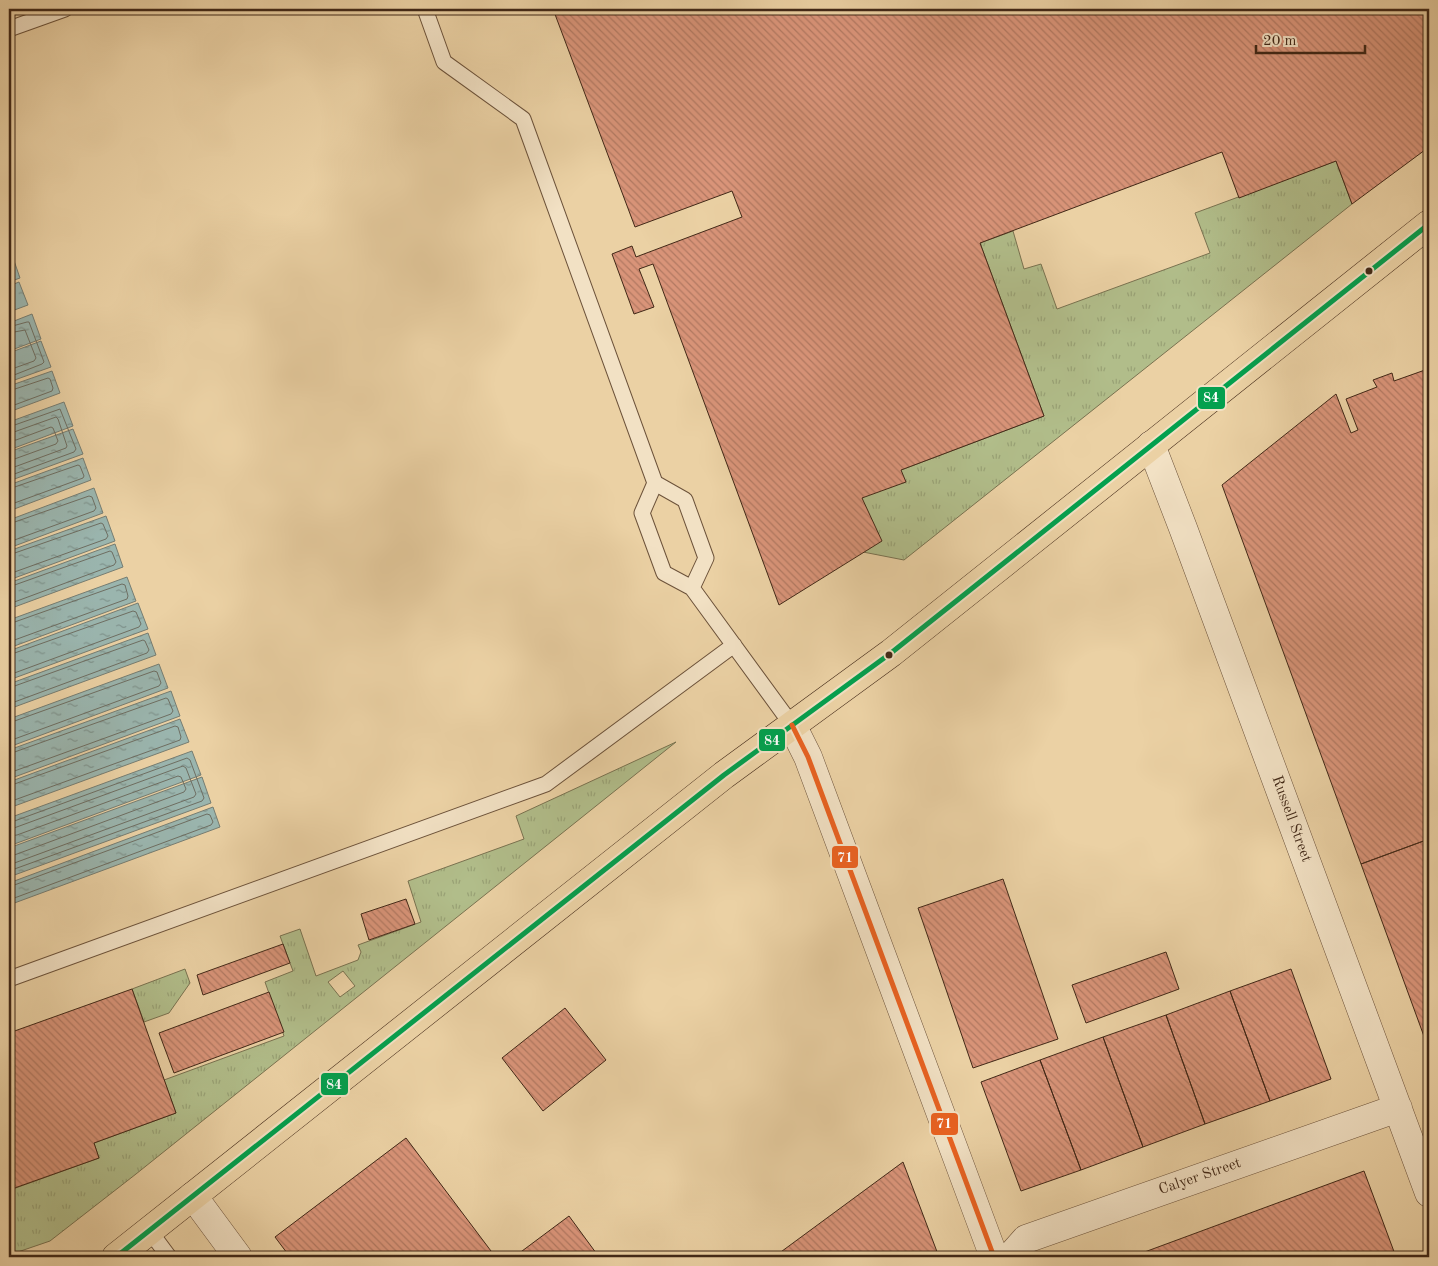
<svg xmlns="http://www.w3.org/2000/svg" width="1438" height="1266" viewBox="0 0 1438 1266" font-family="'Old Standard TT',serif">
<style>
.grass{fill:url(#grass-tufts);stroke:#797250;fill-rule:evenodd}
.water{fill:url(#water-ripples);stroke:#767d72}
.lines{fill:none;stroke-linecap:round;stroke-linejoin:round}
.shore{stroke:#6e6e62;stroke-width:1}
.building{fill:url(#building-back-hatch);stroke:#412817}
.lane-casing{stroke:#6c523a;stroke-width:17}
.street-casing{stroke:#6c523a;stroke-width:29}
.primary-casing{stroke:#412817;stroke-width:29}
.lane{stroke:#f2e1c4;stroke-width:15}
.street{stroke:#f2e1c4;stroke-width:28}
.primary{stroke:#ebd1a4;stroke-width:28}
.bus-1-casing{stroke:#f2e1c4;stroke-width:9}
.bus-2-casing{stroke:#f2e1c4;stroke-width:9}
.bus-1{stroke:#03a04e;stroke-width:5}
.bus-2{stroke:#e96221;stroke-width:5}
.bus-dot{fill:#412817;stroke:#f2e1c4;stroke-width:2}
.labels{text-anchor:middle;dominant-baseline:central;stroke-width:4;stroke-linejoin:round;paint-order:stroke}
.street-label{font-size:15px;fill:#412817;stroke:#f2e1c4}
.line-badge{stroke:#f2e1c4;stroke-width:2}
.badge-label{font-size:14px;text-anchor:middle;font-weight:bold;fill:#fff}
</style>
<defs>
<pattern id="grass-tufts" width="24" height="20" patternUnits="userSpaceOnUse" patternTransform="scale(1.25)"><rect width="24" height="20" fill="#b1bd8a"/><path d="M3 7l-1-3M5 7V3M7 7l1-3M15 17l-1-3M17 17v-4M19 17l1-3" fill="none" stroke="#99a276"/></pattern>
<pattern id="water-ripples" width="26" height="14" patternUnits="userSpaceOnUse" patternTransform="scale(1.25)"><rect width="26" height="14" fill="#9ab5ae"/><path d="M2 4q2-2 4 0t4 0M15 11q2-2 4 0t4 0" fill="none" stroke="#7f938d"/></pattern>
<pattern id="building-back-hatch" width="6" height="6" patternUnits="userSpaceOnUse" patternTransform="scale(1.25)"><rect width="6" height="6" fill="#d99479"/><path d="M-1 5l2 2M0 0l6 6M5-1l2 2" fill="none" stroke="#b27962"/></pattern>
</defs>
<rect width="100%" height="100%" fill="#ebd1a4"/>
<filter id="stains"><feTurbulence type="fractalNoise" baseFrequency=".004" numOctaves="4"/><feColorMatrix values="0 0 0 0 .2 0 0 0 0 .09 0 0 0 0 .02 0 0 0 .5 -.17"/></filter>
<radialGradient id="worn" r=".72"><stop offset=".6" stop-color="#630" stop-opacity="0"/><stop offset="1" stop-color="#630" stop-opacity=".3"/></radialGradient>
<path class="grass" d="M1336,161l16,43 -448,356 -41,-8 -1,-54 39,-28 143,-54 -64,-173 33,-12 11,38 17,-5 16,45 153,-56 -15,-40z
M676,742l-540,432 -86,67 -41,14v-18l2,-1 -1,-46 89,-32 -5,-15 82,-30 -12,-33 120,-44 -19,-54 28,-11 -13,-35 20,-7 16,47 42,-16 3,-8 -3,-7 63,-23 -13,-41 116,-42 -8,-23zM343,971l12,15 -15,11 -12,-15z
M185,969l5,14 -21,30 -25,9 -12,-33z"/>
<path class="water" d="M11,252l9,26 -11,4v-29z
M19,282l9,23 -19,7v-26z
M32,314l9,25 -32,12v-28z
M41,341l10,26 -42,15v-29z
M52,371l8,22 -51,19v-26z
M64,402l9,24 -64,24v-28z
M73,429l10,25 -74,27v-29z
M83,458l8,22 -82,31v-26z
M94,488l9,25 -94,35v-28z
M106,516l9,25 -106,39v-29z
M115,544l8,23 -114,42v-26z
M127,577l9,24 -127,47v-28z
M138,603l10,26 -139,51v-29z
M148,633l8,22 -147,54v-25z
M159,664l9,24 -159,59v-28z
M171,691l9,25 -171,63v-29z
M180,719l9,23 -180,66v-26z
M192,751l9,24 -192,71v-28z
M202,777l9,26 -202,74v-29z
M213,807l7,20 -211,78v-22z"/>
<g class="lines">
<path class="shore" d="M9,327l18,-5h2l15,40 -2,2 -33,13
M9,333l16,-3 11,28 -2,3 -25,9
M9,391l39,-13 2,1 3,9 -1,3 -43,16
M9,427l51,-18 16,40 -2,3 -65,24
M9,433l5,-1 42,-15 2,2 9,27 -1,2 -57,21
M9,440h7l35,-13 2,1 5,13 -2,3 -47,17
M9,489l69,-24 2,1 4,10 -1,2 -74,27
M9,524l80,-28 3,1 4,11 -2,3 -85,31
M9,555l92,-32 2,1 5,12 -2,3 -97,35
M9,587l101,-36 2,1 4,10 -2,3 -105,39
M9,624l113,-40 3,1 3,11 -1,3 -118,43
M9,655l124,-44 3,1 5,12 -2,3 -130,48
M9,688l134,-48 2,1 4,9 -2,3 -138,51
M9,723l145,-52 3,1 4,11 -2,3 -150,55
M9,754l157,-56 2,1 5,12 -2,3 -162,59
M9,786l166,-60 3,1 3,10 -1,3 -171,62
M9,823l178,-65 3,2 14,38 -2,3 -193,70
M9,829l5,-1 169,-62 3,2 10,26 -2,3 -185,68
M9,836l8,-1 161,-59 3,1 5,12 -2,3 -175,65
M9,887l198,-73 3,1 3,7 -2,3 -202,75"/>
</g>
<path class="building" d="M553,9h872l4,12v126l-77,57 -16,-43 -97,37 -17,-46 -242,91 64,173 -143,54 5,12 -44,16 20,43 -103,64 -126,-341 -14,5 15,38 -20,7 -22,-60 20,-8 4,11 106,-40 -10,-26 -97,36z
M1425,370l4,13v456l-68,25 -139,-379 114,-91 15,39 7,-3 -12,-31 31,-12 -4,-7 19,-7 2,8z
M1429,839v211l-68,-186z
M1003,879l55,160 -85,29 -55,-160z
M406,899l9,25 -46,16 -8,-26z
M283,944l7,19 -87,32 -6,-20z
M1166,952l13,37 -93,34 -14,-38z
M1291,969l40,110 -61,22 -40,-110z
M132,989l44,124 -82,30 5,15 -90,32v-157z
M1230,991l40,110 -65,23 -39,-109z
M269,992l15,40 -110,41 -15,-40z
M565,1008l41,52 -63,51 -41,-53z
M1166,1015l39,109 -62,23 -40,-110z
M1103,1037l40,110 -62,23 -41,-110z
M1040,1060l41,110 -60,21 -40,-109z
M406,1138l85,113 -9,6h-192l-15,-20z
M903,1162l36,95h-165z
M1364,1171l32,86h-265z
M569,1216l30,41h-85z"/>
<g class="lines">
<defs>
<path id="lane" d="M425,9l19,53 79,57 132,364 30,17 21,58 -14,30
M9,29l56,-20
M655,483l-13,30 22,60 28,15 100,137
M9,979l537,-195 188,-139
M149,1230l20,27"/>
<path id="street" d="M1151,445l32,83 246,665
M792,725l16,32 186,500
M193,1196l45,61
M1010,1257l16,-18 372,-131"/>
<path id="primary" d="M116,1257l608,-482 167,-122 538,-429"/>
</defs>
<use href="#lane" class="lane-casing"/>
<use href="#street" class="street-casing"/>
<use href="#primary" class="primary-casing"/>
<use href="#lane" class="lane"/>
<use href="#street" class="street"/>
<use href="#primary" class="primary"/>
<defs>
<path id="bus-1" d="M116,1257l608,-482 167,-122 538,-429"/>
<path id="bus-2" d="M792,725l16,32 186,500"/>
</defs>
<use href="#bus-1" class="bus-1-casing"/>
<use href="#bus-2" class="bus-2-casing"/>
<use href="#bus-1" class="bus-1"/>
<use href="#bus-2" class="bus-2"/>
</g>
<g class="bus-dot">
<circle cx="1369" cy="271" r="4.5"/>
<circle cx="889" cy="655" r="4.5"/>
</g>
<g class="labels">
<g class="street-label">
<text transform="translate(1291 819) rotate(70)">Russell Street</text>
<text transform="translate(1200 1177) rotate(-19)">Calyer Street</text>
</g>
</g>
<g class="line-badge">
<rect x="1197" y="386" width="29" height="24" rx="5" fill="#03a04e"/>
<rect x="758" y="728" width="28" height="24" rx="5" fill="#03a04e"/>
<rect x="831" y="845" width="28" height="24" rx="5" fill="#e96221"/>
<rect x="320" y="1072" width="29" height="24" rx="5" fill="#03a04e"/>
<rect x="930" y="1112" width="29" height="24" rx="5" fill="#e96221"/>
</g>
<g class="badge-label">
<text x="1211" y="402">84</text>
<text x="772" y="745">84</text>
<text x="845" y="862">71</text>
<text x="334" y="1089">84</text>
<text x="944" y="1128">71</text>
</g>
<rect width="1438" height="1266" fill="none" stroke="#ebd1a4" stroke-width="30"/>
<rect x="10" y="10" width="1418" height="1246" fill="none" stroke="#412817" stroke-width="2.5"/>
<rect x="15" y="15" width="1408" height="1236" fill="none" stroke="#412817"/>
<path d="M1256 45v8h109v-8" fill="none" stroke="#412817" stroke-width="2.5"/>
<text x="1263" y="45" font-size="15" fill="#412817" stroke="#f2e1c4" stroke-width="4" paint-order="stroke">20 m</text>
<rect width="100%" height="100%" filter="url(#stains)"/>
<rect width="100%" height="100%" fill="url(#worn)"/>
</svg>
